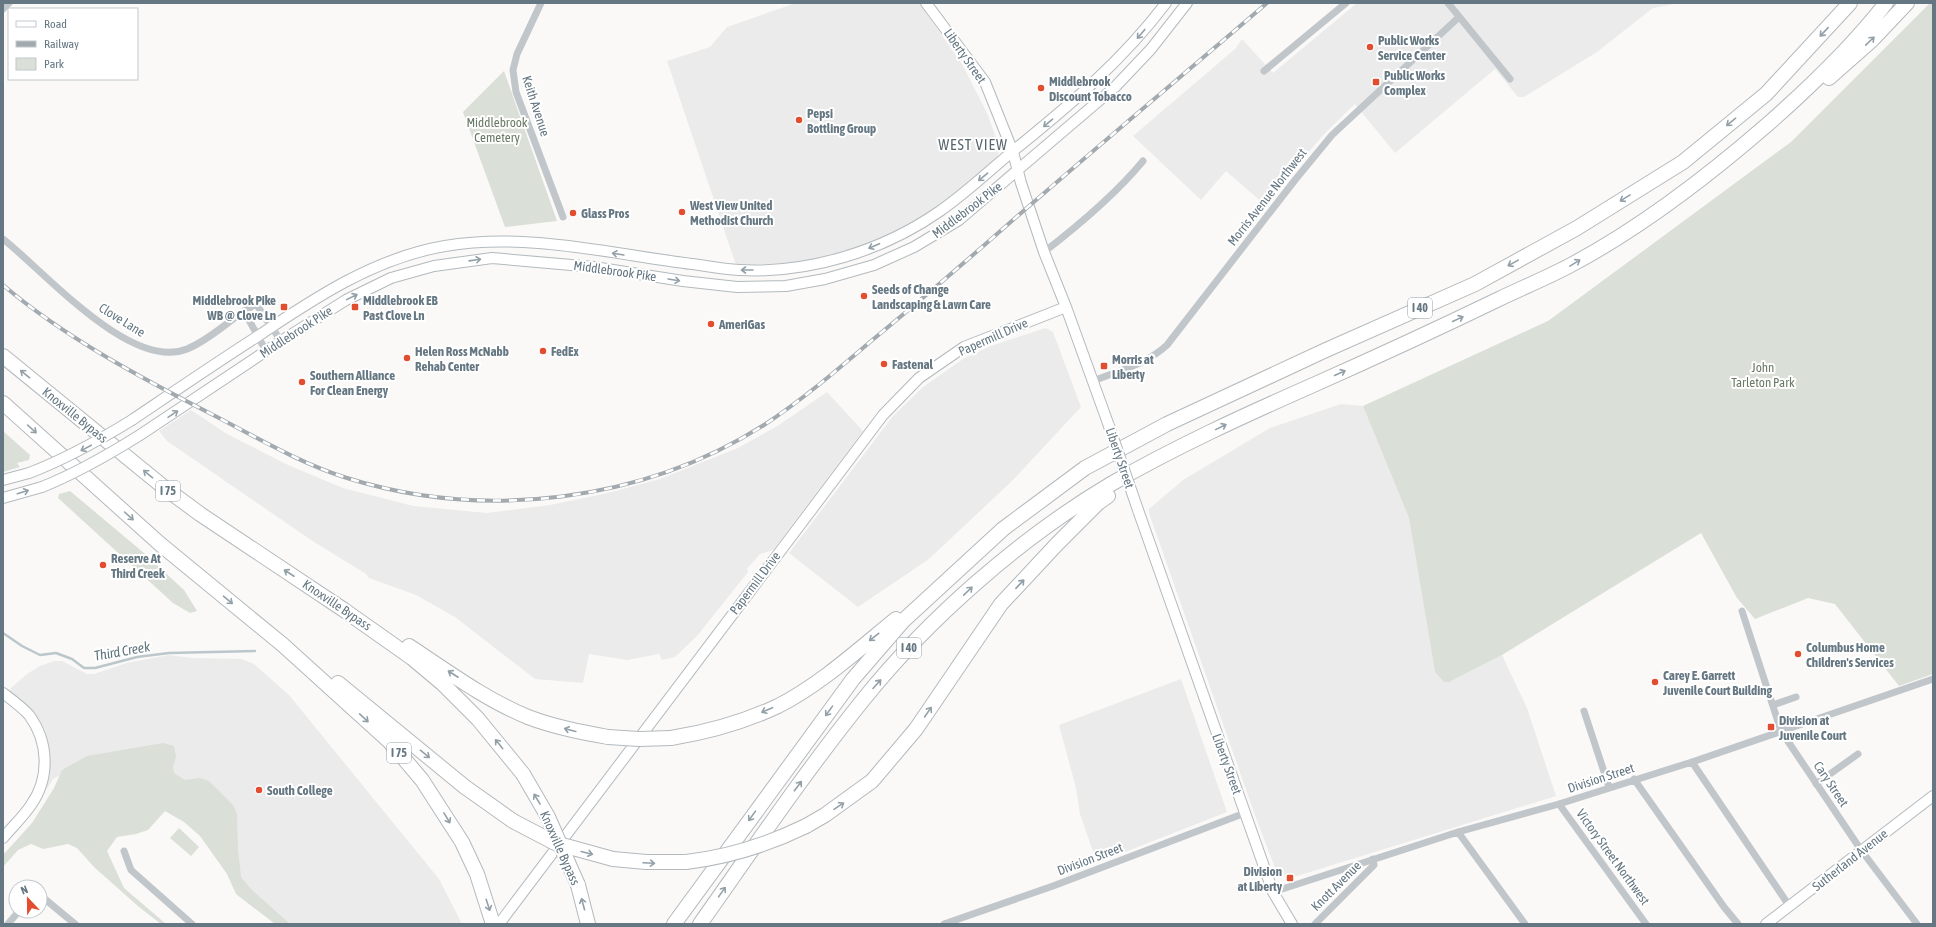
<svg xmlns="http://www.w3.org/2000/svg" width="1936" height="927" viewBox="0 0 1936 927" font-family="'Asap Condensed',sans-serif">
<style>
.built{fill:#ebebeb}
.green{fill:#dadfd7}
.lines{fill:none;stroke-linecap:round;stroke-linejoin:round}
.stream{stroke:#bbc7cb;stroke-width:2.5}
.secondary-casing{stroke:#b3babe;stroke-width:12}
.highway-casing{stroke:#b4b9bd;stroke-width:16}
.street{stroke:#c1c6ca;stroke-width:7}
.secondary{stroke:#fff;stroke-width:10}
.highway{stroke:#fff;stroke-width:14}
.rail-casing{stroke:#a2aaaf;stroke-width:4}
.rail{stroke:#fff;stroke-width:2.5;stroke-dasharray:8;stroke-linecap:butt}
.secondary-bridge-casing{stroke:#b3babe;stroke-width:12;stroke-linecap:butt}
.highway-bridge-casing{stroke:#b4b9bd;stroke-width:16;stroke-linecap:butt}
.secondary-bridge{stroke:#fff;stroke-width:10}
.highway-bridge{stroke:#fff;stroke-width:14}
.oneway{stroke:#93a0a8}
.poi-dot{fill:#e24d2f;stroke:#fff;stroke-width:1.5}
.labels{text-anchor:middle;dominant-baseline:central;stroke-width:4;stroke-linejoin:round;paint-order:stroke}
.shield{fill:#fff;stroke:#93a0a8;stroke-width:1}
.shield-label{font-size:12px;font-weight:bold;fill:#657782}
.poi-label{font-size:13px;font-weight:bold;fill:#657782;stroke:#fff;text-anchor:start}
.street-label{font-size:13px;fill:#657782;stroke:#fff}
.park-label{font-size:13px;fill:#697a64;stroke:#fff}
.water-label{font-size:14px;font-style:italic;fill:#60767c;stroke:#fff}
.quarter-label{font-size:15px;letter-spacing:1px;fill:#57656d;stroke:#fff}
</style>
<rect width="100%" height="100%" fill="#faf9f7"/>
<path class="built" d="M796,3h123l43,61 25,49 13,36 -3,9 -5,5 -55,44 -36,22 -32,15 -36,11 -43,8 -54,2 -69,-204 43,-14 17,-20z
M1357,3h322l-26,5 -56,44 -73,45h-6l-23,-28 -100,84 -40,-49 -30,29 -61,71 -38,-33 -25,29 -68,-64 102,-87 7,-10 31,34z
M1045,328l8,4 28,75 -68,73 -84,79 -71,48 -69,-54 104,-137 30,-29 40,-28 28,-13z
M827,392l36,39 -90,119 -13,4 -13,15 1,3 -51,64 -22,21 -13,3 -3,-6 -32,6 -38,-6 -6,29 -48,-4 -80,-62 -39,-22 -47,-17 -3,-4 -55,-34 -144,-99 -8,-10 32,-21 36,24 61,31 55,23 70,18 74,7 63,-8 58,-12 52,-14 78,-31 41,-23z
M1341,404l22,2 46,112 26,154 14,10 53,-27 25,53 29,88 -259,80h-12l-10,-8 -19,-50 -107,-305v-4l34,-29 87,-52z
M169,655l23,3 50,1 12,5 35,31 150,184 23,45h-178l-9,-7 -85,-95 -118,-53 -19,10 -7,11 4,-29 -5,-31 -13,-20 -7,-4 -15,-15 1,-3 16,-14 13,-8 14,-5h8l25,13h7l33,-11z
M1181,679l46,133 -130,51 -17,-49 -4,-26 -17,-63z"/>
<path class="green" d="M1930,3h3v671l-34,12 -64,-82 -27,-6 -53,21 -18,-21 -36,-65 -199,122 -53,27h-5l-9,-10 -26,-154 -46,-112 185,-85 243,-179z
M504,71l53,150 -52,6 -42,-115z
M3,431l27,24 -1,5 -12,3 3,4 -17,5z
M70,491l74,62 40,37 13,21 -7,2 -17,-10 -115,-105 1,-4z
M163,743l11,3 2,11 -3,9 1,7 11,7 15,-2 9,3 24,24 4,9 1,36 3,27 11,13 38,34h-15l-39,-30 -9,-20 -27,-38 -16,-14 -19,-11 -17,19 -12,4 -19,3 -10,14 17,37 42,36h-5l-22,-17 -45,-40 -17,-19 -9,-4 -25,5 -12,-5 -13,6 -15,17v-12l29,-32 22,-35 8,-18 25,-14z
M179,828l20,19 -8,9 -21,-18z"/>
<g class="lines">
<path class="stream" d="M3,633l19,13 18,9 16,-2 16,6 12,9h11l42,-11 32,-4 86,-2"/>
<defs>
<path id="secondary" d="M926,3l59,79 28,70 8,31 23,69 22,55 43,119
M132,420c40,-27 81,-55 123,-82 58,-39 119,-80 190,-92 82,-14 166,8 247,18 15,2 31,5 47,6 69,4 144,-19 201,-59 26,-18 49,-40 73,-60 56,-45 110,-91 153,-148
M140,435l141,-94 65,-41 45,-22 43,-12 58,-8 102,9 89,14 54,6 49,-1 39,-7 49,-14 40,-18 45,-27 156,-133 36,-38 36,-46
M3,480l26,-7
M3,498l39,-11
M1138,510l135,382 19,32
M3,693c8,6 19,14 26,22 20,27 21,63 2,90 -8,12 -19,22 -28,33
M499,924l384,-509 36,-37 45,-31 102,-40
M1766,924l167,-128"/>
<path id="highway" d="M1829,78l43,-38 35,-37
M3,356l163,133 34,25 144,96 68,48 31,26 35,35 45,55
M3,403l157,141 123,101 106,96 33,39 40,62 15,32 16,50
M409,646c38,25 77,54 119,71 26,10 53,15 80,20
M338,683l127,104 48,34
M671,738c38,-6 73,-16 107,-32 43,-22 81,-57 118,-87
M806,826l19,-11 47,-34 44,-52 85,-125 56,-60 41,-41 10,-7
M613,859l33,3h40
M578,885l10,39
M674,924l179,-245 51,-59 99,-91 82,-61 82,-44 159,-74 149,-66 102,-56 106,-66 83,-68 84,-91
M700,924c53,-75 105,-152 163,-224 65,-81 157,-162 248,-216 64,-37 132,-68 200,-98 63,-28 126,-57 188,-87 23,-11 47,-21 70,-33 72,-38 138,-89 199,-142 42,-37 84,-77 118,-121"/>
</defs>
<use href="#secondary" class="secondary-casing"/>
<use href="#highway" class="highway-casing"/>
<path class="street" d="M541,3l-24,51 -4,16 3,22 47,125
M1448,3l62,76
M3,9l6,-6
M1264,71l82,-68
M3,239c41,32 128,133 184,110 25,-10 46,-33 69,-45l25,37
M1044,252c35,-27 71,-57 99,-91
M244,311l22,40
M1093,381c25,-10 54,-17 74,-36l128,-165 37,-45 127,-118
M1742,611l39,120 80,119 56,74
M1773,705l23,-8
M1584,711l25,76
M1692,762l98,145
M1634,779l90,128 14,17
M1816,784l42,-30
M1559,804l87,120
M1458,832l67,92
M124,851l7,19 61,54
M1273,892l185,-60 101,-28 133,-42 241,-83
M40,895l35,29
M8,924l11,-13
M944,924l109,-38 192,-73
M1315,924l59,-59 -1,-6"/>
<use href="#secondary" class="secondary"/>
<use href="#highway" class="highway"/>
<defs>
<path id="rail" d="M3,285c62,53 144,96 216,133 42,22 83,46 128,60 137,43 296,24 417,-53 38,-25 72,-54 106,-83 40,-33 80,-67 119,-101 92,-81 186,-159 278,-238"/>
</defs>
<use href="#rail" class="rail-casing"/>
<use href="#rail" class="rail"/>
<defs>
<path id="secondary-bridge" d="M1109,426l29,84
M29,473c37,-14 69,-32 103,-53
M42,487c35,-14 66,-32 98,-52"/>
<path id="highway-bridge" d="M608,737l31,2 32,-1
M523,774l25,43 30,68
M513,821l42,22 58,16
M686,862c43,-5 81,-17 120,-36"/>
</defs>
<use href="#secondary-bridge" class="secondary-bridge-casing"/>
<use href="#highway-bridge" class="highway-bridge-casing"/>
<use href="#secondary-bridge" class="secondary-bridge"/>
<use href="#highway-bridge" class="highway-bridge"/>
</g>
<defs><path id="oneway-shaft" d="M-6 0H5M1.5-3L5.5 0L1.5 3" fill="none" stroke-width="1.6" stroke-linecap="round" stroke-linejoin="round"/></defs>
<g class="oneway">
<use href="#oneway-shaft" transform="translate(1824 32) rotate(133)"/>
<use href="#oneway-shaft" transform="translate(1141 34) rotate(130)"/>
<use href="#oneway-shaft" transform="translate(1870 41) rotate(-44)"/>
<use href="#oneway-shaft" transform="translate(1731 122) rotate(141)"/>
<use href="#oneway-shaft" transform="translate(1048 123) rotate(140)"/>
<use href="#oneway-shaft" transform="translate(983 177) rotate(140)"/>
<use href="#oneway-shaft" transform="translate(1625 198) rotate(148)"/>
<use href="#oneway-shaft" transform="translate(874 246) rotate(157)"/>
<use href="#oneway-shaft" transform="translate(618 254) rotate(-171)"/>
<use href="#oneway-shaft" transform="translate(475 260) rotate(-8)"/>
<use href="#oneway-shaft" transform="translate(1513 263) rotate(151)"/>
<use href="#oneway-shaft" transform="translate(1575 263) rotate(-31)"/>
<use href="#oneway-shaft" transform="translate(747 270) rotate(180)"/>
<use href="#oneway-shaft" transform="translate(674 280) rotate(9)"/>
<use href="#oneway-shaft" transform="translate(352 297) rotate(-26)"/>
<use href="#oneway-shaft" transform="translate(1458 319) rotate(-25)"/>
<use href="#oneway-shaft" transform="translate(1340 373) rotate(-24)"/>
<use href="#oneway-shaft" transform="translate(25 374) rotate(-141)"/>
<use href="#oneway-shaft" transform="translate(173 414) rotate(-34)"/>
<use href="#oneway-shaft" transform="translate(1221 427) rotate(-26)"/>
<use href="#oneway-shaft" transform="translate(32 429) rotate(42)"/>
<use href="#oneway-shaft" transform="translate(86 448) rotate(152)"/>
<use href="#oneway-shaft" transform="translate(148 474) rotate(-141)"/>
<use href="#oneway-shaft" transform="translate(23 492) rotate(-17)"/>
<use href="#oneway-shaft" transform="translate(129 516) rotate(42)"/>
<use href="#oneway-shaft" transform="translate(289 573) rotate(-147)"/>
<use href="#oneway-shaft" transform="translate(1020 584) rotate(-47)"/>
<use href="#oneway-shaft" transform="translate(968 591) rotate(-44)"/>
<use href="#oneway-shaft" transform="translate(228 600) rotate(40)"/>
<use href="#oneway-shaft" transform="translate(874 637) rotate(142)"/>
<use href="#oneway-shaft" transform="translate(453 674) rotate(-147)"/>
<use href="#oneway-shaft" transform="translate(877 684) rotate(-48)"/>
<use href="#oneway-shaft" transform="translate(767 710) rotate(157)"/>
<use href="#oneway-shaft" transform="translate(829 711) rotate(126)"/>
<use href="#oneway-shaft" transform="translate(928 712) rotate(-56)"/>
<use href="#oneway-shaft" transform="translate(364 718) rotate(43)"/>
<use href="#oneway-shaft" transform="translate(570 730) rotate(-165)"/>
<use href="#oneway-shaft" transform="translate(499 744) rotate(-129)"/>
<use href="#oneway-shaft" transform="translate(425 754) rotate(39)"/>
<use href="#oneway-shaft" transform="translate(798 786) rotate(-53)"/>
<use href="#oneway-shaft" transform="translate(537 799) rotate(-121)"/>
<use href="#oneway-shaft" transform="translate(839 806) rotate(-34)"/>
<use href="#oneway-shaft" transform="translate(752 816) rotate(126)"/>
<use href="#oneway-shaft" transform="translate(447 818) rotate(59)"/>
<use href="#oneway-shaft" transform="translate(587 853) rotate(14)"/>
<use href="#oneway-shaft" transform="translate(649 863) rotate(3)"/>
<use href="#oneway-shaft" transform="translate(722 892) rotate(-55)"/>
<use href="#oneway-shaft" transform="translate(583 904) rotate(-105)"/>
<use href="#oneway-shaft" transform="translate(488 905) rotate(72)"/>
</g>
<g class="poi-dot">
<circle cx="1370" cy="47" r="4"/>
<rect x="1372" y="78" width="8" height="8" rx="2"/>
<circle cx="1041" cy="88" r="4"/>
<circle cx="799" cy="120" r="4"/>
<circle cx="682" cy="212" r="4"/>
<circle cx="573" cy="213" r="4"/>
<circle cx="864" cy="296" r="4"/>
<rect x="280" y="303" width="8" height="8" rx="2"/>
<rect x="351" y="303" width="8" height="8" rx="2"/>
<circle cx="711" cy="324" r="4"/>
<circle cx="543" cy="351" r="4"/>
<circle cx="407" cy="358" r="4"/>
<circle cx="884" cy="364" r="4"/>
<rect x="1100" y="362" width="8" height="8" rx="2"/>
<circle cx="302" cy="382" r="4"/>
<circle cx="103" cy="565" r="4"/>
<circle cx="1798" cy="654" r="4"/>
<circle cx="1655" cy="682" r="4"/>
<rect x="1767" y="723" width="8" height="8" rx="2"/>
<circle cx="259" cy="790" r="4"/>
<rect x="1286" y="874" width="8" height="8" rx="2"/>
</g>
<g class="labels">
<g class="shield">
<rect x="1408" y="298" width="24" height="20" rx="3"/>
<rect x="156" y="481" width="24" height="20" rx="3"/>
<rect x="897" y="638" width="24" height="20" rx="3"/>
<rect x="387" y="743" width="24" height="20" rx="3"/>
</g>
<g class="shield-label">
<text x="1420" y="308">I 40</text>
<text x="168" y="491">I 75</text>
<text x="909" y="648">I 40</text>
<text x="399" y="753">I 75</text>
</g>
<g class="poi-label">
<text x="1378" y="40">Public Works<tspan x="1378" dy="15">Service Center</tspan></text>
<text x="1384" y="75">Public Works<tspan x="1384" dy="15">Complex</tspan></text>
<text x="1049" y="81">Middlebrook<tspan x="1049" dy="15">Discount Tobacco</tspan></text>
<text x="807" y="113">Pepsi<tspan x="807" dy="15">Bottling Group</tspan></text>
<text x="690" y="205">West View United<tspan x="690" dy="15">Methodist Church</tspan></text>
<text x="581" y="213">Glass Pros</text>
<text x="872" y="289">Seeds of Change<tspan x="872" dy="15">Landscaping &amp; Lawn Care</tspan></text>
<text x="276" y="300" text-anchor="end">Middlebrook Pike<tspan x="276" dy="15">WB @ Clove Ln</tspan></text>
<text x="363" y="300">Middlebrook EB<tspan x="363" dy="15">Past Clove Ln</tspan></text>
<text x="719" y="324">AmeriGas</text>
<text x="415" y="351">Helen Ross McNabb<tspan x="415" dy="15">Rehab Center</tspan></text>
<text x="551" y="351">FedEx</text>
<text x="1112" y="359">Morris at<tspan x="1112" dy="15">Liberty</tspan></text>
<text x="892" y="364">Fastenal</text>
<text x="310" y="375">Southern Alliance<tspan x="310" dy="15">For Clean Energy</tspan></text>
<text x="111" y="558">Reserve At<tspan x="111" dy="15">Third Creek</tspan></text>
<text x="1806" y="647">Columbus Home<tspan x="1806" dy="15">Children's Services</tspan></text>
<text x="1663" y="675">Carey E. Garrett<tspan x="1663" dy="15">Juvenile Court Building</tspan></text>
<text x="1779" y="720">Division at<tspan x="1779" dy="15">Juvenile Court</tspan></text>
<text x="267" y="790">South College</text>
<text x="1282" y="871" text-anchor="end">Division<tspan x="1282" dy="15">at Liberty</tspan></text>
</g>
<g class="street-label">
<text transform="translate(965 56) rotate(55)">Liberty Street</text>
<text transform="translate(536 106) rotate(72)">Keith Avenue</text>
<text transform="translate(1267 197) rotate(-52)">Morris Avenue Northwest</text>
<text transform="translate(967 210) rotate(-37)">Middlebrook Pike</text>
<text transform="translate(615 271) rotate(8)">Middlebrook Pike</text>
<text transform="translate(122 320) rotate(32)">Clove Lane</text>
<text transform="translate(296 332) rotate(-33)">Middlebrook Pike</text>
<text transform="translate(993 337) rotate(-24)">Papermill Drive</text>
<text transform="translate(75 415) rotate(39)">Knoxville Bypass</text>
<text transform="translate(1120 458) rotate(71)">Liberty Street</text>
<text transform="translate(755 583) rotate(-53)">Papermill Drive</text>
<text transform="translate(337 605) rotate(34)">Knoxville Bypass</text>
<text transform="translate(1227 764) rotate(70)">Liberty Street</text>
<text transform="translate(1601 778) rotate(-18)">Division Street</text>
<text transform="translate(1831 784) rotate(56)">Cary Street</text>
<text transform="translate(560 848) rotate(66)">Knoxville Bypass</text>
<text transform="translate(1613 857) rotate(54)">Victory Street Northwest</text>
<text transform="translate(1090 859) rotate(-21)">Division Street</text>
<text transform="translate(1850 860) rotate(-38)">Sutherland Avenue</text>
<text transform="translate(1336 886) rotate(-45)">Knott Avenue</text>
</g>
<g class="park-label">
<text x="497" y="122">Middlebrook<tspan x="497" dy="15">Cemetery</tspan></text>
<text x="1763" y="367">John<tspan x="1763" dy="15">Tarleton Park</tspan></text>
</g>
<g class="water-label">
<text transform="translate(122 651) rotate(-10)">Third Creek</text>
</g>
<g class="quarter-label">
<text x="973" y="144">WEST VIEW</text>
</g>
</g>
<rect width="1936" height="927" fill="none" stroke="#657782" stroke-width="8"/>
<rect x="8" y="8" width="130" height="72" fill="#ffffff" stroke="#c1c9cd"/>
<rect x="16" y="21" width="20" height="6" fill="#ffffff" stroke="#c1c9cd"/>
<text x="44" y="28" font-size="12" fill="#657782">Road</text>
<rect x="16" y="41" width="20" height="6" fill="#a2aaaf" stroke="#c1c9cd"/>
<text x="44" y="48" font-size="12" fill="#657782">Railway</text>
<rect x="16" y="58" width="20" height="12" fill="#dadfd7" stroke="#c1c9cd"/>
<text x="44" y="68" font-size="12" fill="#657782">Park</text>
<g transform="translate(28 899) rotate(338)"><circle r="19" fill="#ffffff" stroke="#c1c9cd"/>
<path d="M0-3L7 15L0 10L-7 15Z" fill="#e24d2f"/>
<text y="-6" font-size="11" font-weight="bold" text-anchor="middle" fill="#657782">N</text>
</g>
</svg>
